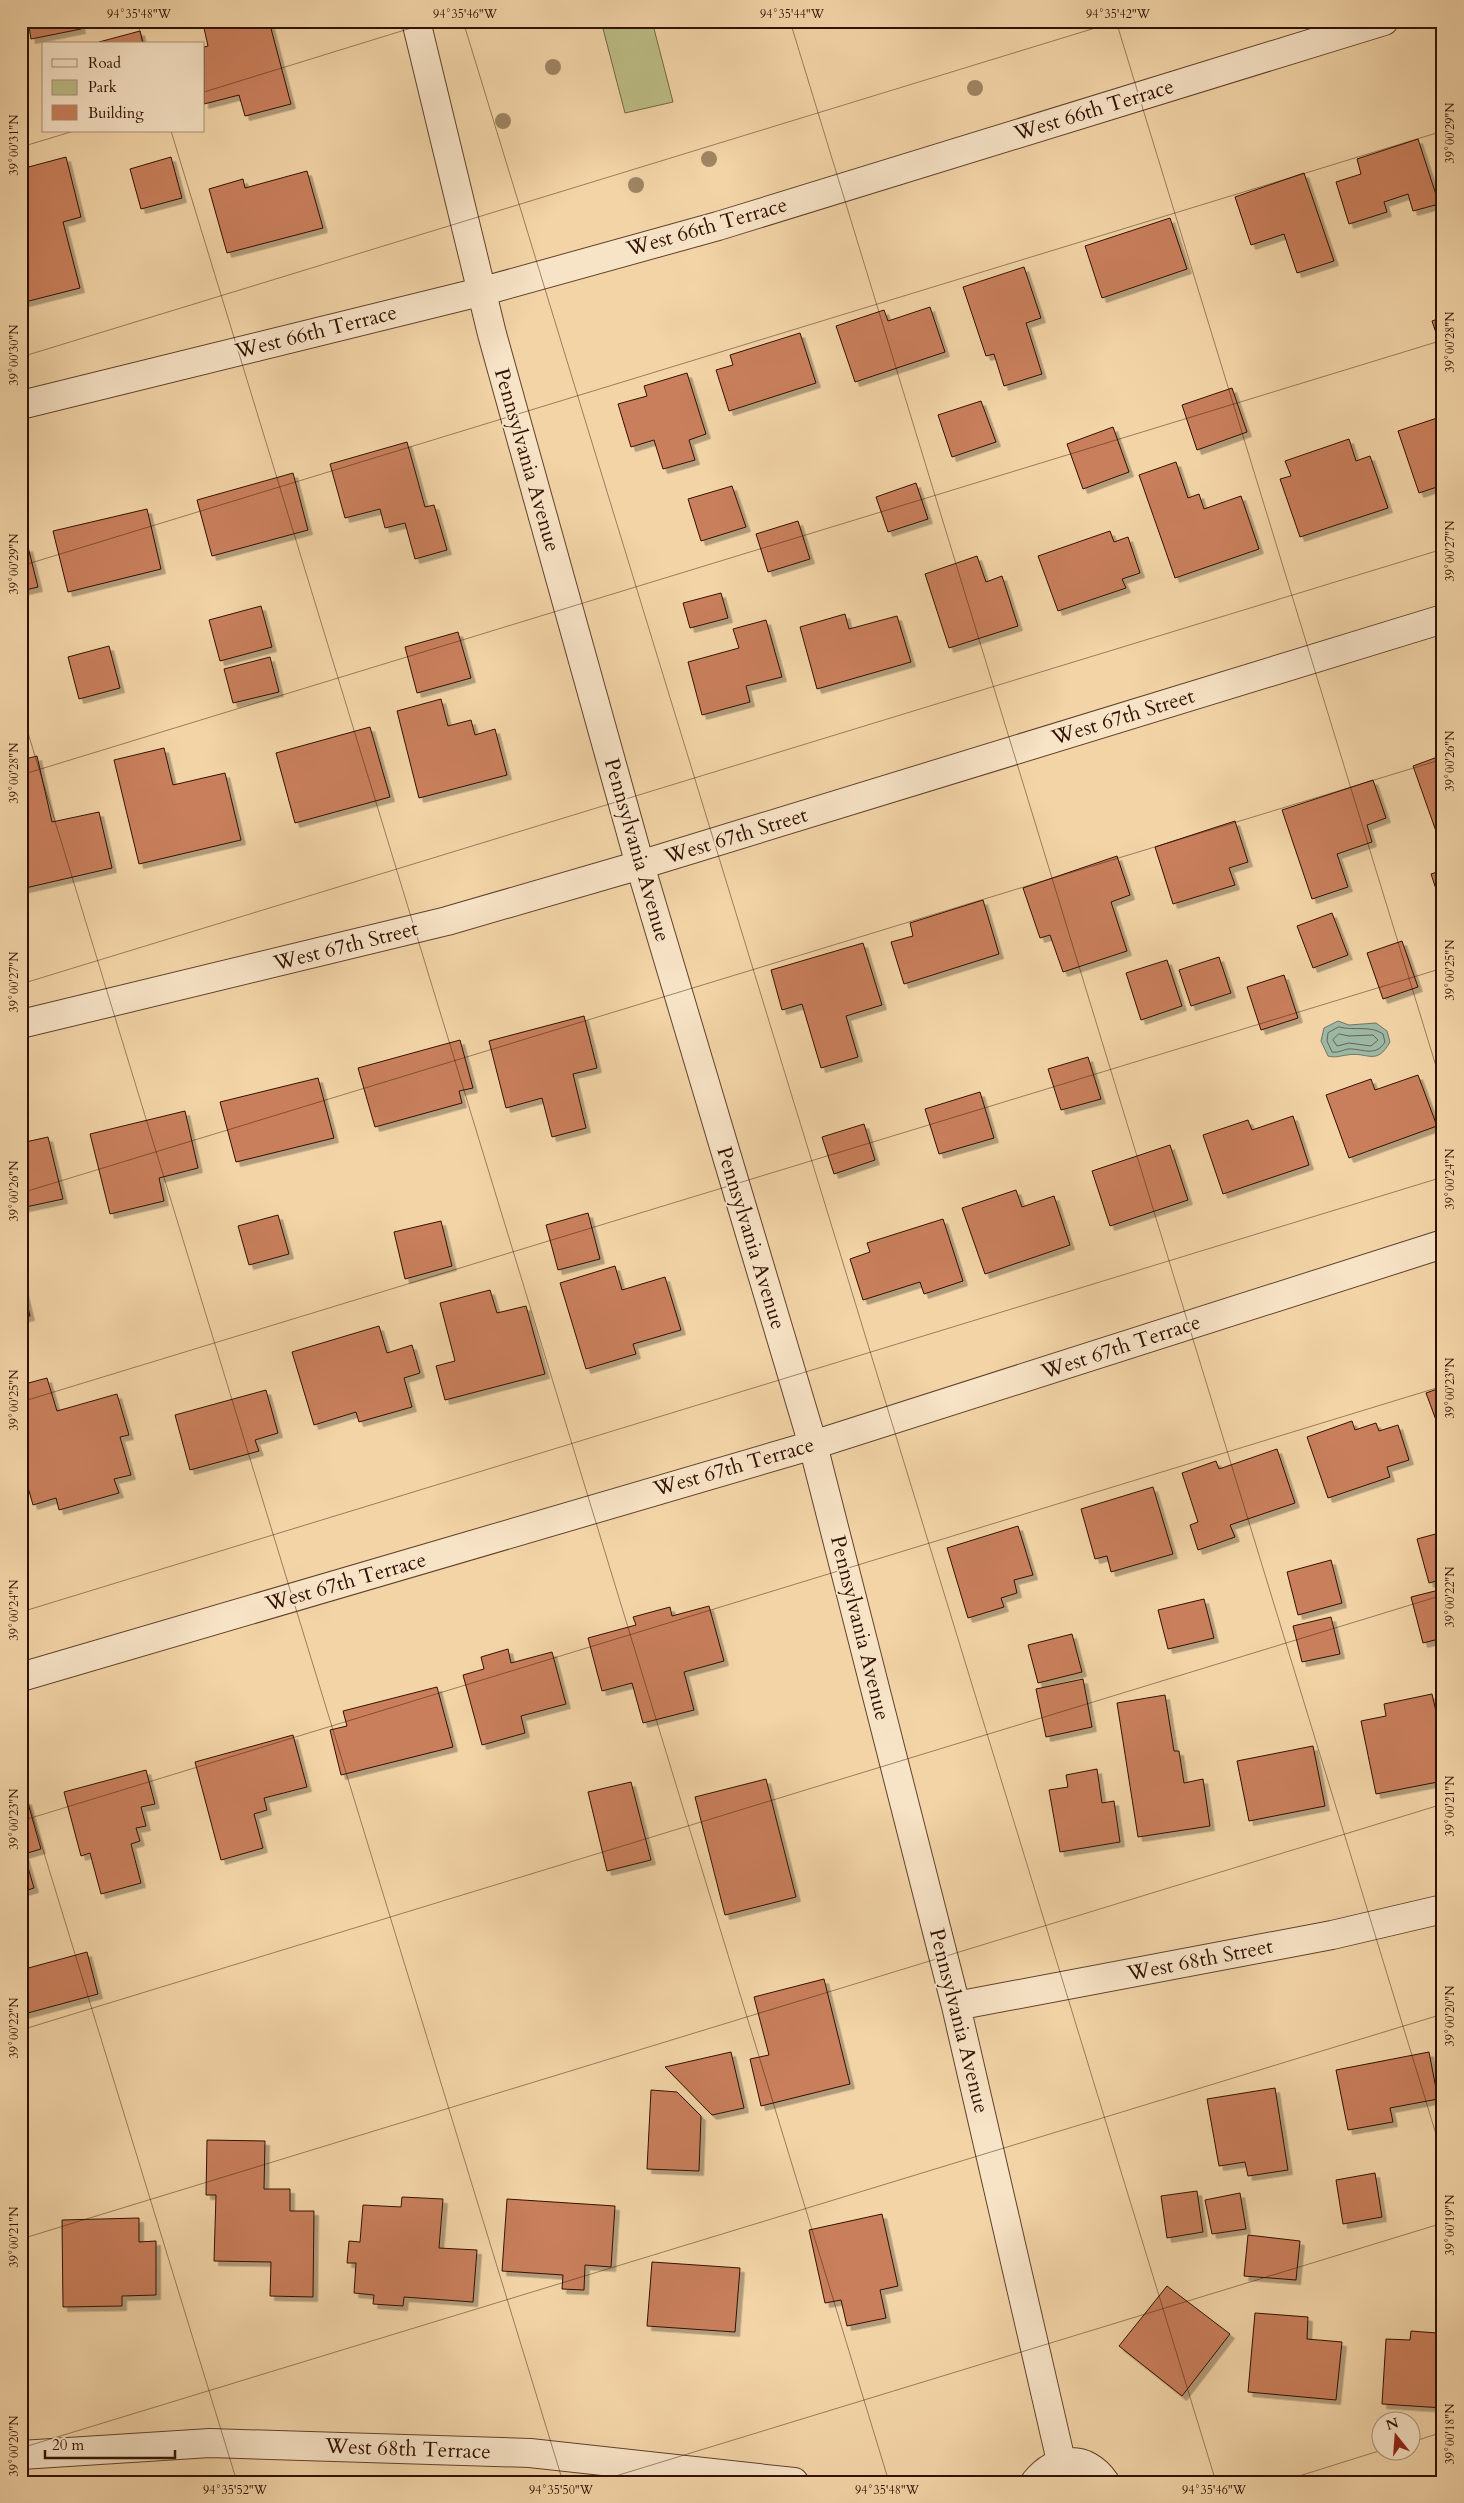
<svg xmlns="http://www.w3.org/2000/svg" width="1464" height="2503" viewBox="0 0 1464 2503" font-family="Cardo,serif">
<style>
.green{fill:#bcbc86;stroke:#766644}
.water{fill:#9cb8a4;stroke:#717563}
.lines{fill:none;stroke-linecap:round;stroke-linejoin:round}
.shore{stroke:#666453;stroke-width:1}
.building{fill:#c97f5b;stroke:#311102;filter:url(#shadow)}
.minor-casing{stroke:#61422b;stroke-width:30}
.minor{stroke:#f7e3c6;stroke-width:28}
.tree{fill:#9f8562}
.ticks{fill:none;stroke:#311102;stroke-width:1;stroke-opacity:0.45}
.labels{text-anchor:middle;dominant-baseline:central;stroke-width:4;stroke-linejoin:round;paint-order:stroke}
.street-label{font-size:21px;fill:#311102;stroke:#f7e3c6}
.neatline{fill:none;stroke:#311102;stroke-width:2}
.ticks-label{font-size:12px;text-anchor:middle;fill:#311102}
</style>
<defs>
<filter id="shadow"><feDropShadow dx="4.5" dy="4.5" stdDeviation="0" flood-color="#0004"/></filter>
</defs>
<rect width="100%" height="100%" fill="#f2d4a7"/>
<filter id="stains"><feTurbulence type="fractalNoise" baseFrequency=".004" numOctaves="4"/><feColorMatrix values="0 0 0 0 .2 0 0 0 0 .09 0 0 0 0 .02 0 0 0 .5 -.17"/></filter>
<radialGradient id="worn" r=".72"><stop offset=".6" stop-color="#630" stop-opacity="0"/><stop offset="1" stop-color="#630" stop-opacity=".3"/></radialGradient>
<path class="green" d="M601,21h51l21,81 -48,11z"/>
<path class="water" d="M1338,1021l11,4 27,-2 11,8 3,11c-14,25 -23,9 -43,13 -8,1 -11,3 -19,1l-7,-15 3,-13z"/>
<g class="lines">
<path class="shore" d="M1339,1027c15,4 32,-2 44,7l2,8c-10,16 -23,6 -37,7 -6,1 -9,4 -16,3l-5,-11 1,-8z
M1339,1034l10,2 24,-1 5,5 -7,6 -22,-3 -12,3 -4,-6z"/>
</g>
<path class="building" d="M28,21h51l2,8 -50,10z
M231,21h38l22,83 -46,12 -6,-21 -35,9v-57l4,-1 -4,-18z
M140,31l3,13h-43l-1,-2z
M1418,139l21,65 -26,7 -5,-17 -24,8 3,10 -38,12 -13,-42 25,-8 -4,-15z
M66,157l15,60 -18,5 17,66 -59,15v-134z
M171,157l11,41 -41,11 -11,-40z
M307,171l16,57 -96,25 -18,-64 34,-10 2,9z
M1304,173l30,88 -37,12 -13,-39 -33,11 -16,-48z
M1170,218l17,51 -85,29 -17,-52z
M1024,267l17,51 -15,5 16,51 -38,12 -10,-32 -8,2 -23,-69z
M930,307l15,45 -90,30 -19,-56 48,-16 4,11z
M1443,317v36l-11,-32z
M800,333l16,50 -87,28 -13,-41 17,-5 -3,-10z
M687,373l19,61 -17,6 6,20 -32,9 -9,-29 -23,7 -13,-43 29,-8 -3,-10z
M1232,388l15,44 -50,18 -15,-45z
M981,401l15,41 -44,15 -14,-42z
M1437,418l6,12v55l-24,8 -21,-62z
M1113,427l16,45 -46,17 -16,-45z
M1349,439l7,22 14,-5 18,52 -88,29 -20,-58 11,-3 -6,-15z
M407,442l18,65 9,-2 13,45 -32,9 -10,-36 -20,5 -5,-19 -35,9 -15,-54z
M1176,462l12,36 11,-4 5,15 37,-13 18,53 -84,29 -36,-103z
M293,473l15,57 -96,26 -15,-56z
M916,483l12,36 -40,13 -12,-35z
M732,486l14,41 -45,14 -13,-42z
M147,509l14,60 -93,23 -15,-61z
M798,521l12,38 -42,13 -12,-38z
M1110,531l4,11 14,-5 12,36 -18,6 4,9 -68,23 -20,-55z
M28,547l10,40 -17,4v-42z
M977,556l9,26 16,-6 16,50 -69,22 -24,-74z
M721,593l7,25 -38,10 -7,-25z
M261,606l11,41 -52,14 -11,-41z
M845,614l4,15 48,-13 14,46 -94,27 -17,-62z
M766,620l16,57 -36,9 4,16 -48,13 -14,-53 51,-14 -6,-19z
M458,632l13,46 -54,15 -12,-46z
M109,646l11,42 -41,11 -11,-42z
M270,657l9,35 -46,11 -9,-34z
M441,699l7,27 23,-6 4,15 20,-6 12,46 -88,23 -22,-87z
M370,727l20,70 -95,26 -19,-70z
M164,748l9,37 52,-12 16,67 -102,24 -25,-104z
M1443,755v77l-6,2 -24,-68z
M37,756l15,66 47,-10 13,56 -91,21v-129z
M1373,780l13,38 -19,7 5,17 -35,12 11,33 -36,12 -30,-89z
M1235,821l13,41 -19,6 6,17 -62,19 -18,-57z
M1117,856l13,39 -19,7 16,49 -64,21 -13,-37 -10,3 -17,-50z
M1443,870v40l-12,-36z
M983,900l16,54 -95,30 -13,-42 22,-6 -3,-13z
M1332,913l16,42 -35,13 -16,-42z
M1402,941l16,46 -35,12 -16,-46z
M863,943l19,62 -36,11 12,41 -37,11 -19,-64 -20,6 -11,-40z
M1219,957l12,36 -40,13 -12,-36z
M1167,960l15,46 -41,14 -15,-47z
M1284,975l14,43 -37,12 -14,-43z
M584,1016l13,52 -24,6 13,54 -34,9 -10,-39 -36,10 -17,-67z
M460,1040l13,48 -14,3 3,12 -87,24 -17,-59z
M1088,1057l13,42 -40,11 -13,-41z
M1418,1075l19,51 -88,32 -23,-63 45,-16 4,11z
M318,1078l16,60 -98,24 -16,-60z
M980,1092l14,46 -55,16 -14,-45z
M185,1111l13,57 -39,10 5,23 -54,13 -20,-80z
M1293,1116l16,49 -86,29 -20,-59 45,-15 4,10z
M864,1124l11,36 -41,14 -12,-37z
M48,1137l15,62 -42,9v-65z
M1170,1145l18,55 -78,26 -18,-55z
M1016,1190l6,17 32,-11 16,49 -85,29 -23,-66z
M588,1213l12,46 -42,11 -12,-45z
M278,1215l11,39 -40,11 -11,-39z
M943,1219l20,62 -39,13 -4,-12 -57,18 -13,-41 20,-7 -3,-9z
M441,1221l11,45 -47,13 -11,-47z
M615,1266l7,24 43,-13 16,53 -48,14 3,10 -50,15 -26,-86z
M21,1279l9,37 -9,2z
M490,1290l7,23 29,-7 19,68 -100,26 -9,-34 19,-5 -15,-58z
M379,1326l8,27 25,-8 8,28 -16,5 8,29 -53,15 -3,-10 -42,13 -22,-73z
M47,1378l10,33 60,-17 12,41 -9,2 11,38 -17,4 5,14 -60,17 -3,-12 -23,7 -12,-42v-78z
M1443,1387v52l-17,-46z
M266,1390l12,43 -23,7 4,11 -69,19 -15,-55z
M1352,1421l3,9 21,-7 3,8 19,-6 11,35 -22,7 3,10 -62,21 -21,-61z
M1277,1449l18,54 -65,22 5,12 -37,13 -8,-25 8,-3 -16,-49 34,-12 3,8z
M1153,1487l20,67 -62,18 -4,-16 -12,3 -14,-50z
M1018,1526l15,49 -19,5 3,13 -16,5 3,9 -36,11 -21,-70z
M1443,1532v47l-14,4 -12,-44z
M1331,1560l11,43 -44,12 -11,-43z
M1443,1589v49l-20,5 -12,-46z
M1204,1599l10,39 -46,11 -10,-39z
M709,1606l15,55 -40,11 10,38 -51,13 -11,-40 -30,8 -14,-53 48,-13 -3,-8 37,-10 2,9z
M1331,1617l9,37 -38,8 -9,-36z
M1072,1634l10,38 -44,11 -10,-38z
M508,1649l3,14 41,-11 14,52 -45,12 4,17 -43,12 -19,-70 21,-6 -3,-12z
M1083,1679l9,48 -46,10 -10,-48z
M437,1687l16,60 -112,28 -11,-45 17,-4 -4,-15z
M1432,1694l11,48v39l-67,13 -15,-73 25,-5 -2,-12z
M1165,1695l9,56h5l5,32 19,-4 7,47 -72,11 -21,-134z
M293,1735l14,52 -43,11 3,12 -13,4 9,34 -42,12 -26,-98z
M1313,1746l12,60 -76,15 -12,-60z
M1097,1769l5,34 12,-2 6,41 -60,10 -11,-62 19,-3 -2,-12z
M146,1770l9,34 -14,3 5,19 -10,2 4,13 -9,3 10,39 -40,11 -11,-41 -9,3 -17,-64z
M766,1779l30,118 -71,18 -30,-118z
M631,1782l20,78 -44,11 -19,-79z
M27,1800l14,49 -17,5 10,34 -13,4v-90z
M87,1952l11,42 -74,20 -3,-10v-34z
M824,1979l26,105 -89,22 -11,-47 19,-4 -15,-58z
M731,2052l13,56 -32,7 -47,-48z
M1429,2052l9,47 -48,9 3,14 -45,8 -12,-60z
M1275,2088l13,82 -40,6 -3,-14 -26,4 -12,-67z
M651,2090l26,2 24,24 -2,55 -52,-2z
M207,2140l58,1 -1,48h26v22h24l-1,86 -43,-1 1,-34 -57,-1 2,-66h-10z
M1375,2173l7,44 -39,7 -7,-44z
M1197,2191l6,41 -36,6 -6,-42z
M1240,2193l6,36 -34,5 -7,-34z
M402,2197l41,2 -4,49 38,2 -4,52 -69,-5 -1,9 -30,-2 1,-9 -20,-2 2,-30h-9l2,-22 11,1 3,-37 38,2z
M507,2199l108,7 -4,61 -26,-2 -1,25 -22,-1 1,-14 -61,-4z
M882,2214l16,72 -18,4 6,28 -39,8 -6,-26 -16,3 -16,-73z
M139,2218v24l17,-1v54l-34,1v10l-59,1 -1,-87z
M1248,2235l52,6 -4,39 -52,-4z
M652,2262l88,6 -5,64 -88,-6z
M1167,2286l63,48 -48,62 -63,-50z
M1255,2313l53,4 -1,22 35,3 -6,58 -88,-8z
M1411,2331l26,2v10h6v65l-61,-4 4,-65 24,1z"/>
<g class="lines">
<defs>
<path id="minor" d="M416,21l76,313 148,531 173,580 143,561 105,455
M21,405l459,-113 238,-66 666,-205
M21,1024l426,-103 193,-56 803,-246
M21,1677l792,-232 630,-201
M956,2006l376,-71 111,-26
M21,2455l189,-12 320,10 264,29
M1035,2482c20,-25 51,-28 70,0"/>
</defs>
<use href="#minor" class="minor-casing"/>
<use href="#minor" class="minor"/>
</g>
<g class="tree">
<circle cx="553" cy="67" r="8"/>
<circle cx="975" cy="88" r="8"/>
<circle cx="503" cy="121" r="8"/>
<circle cx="709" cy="159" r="8"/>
<circle cx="636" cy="185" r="8"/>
</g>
<path class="ticks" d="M137,21l7,23M463,21l753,2461M790,21l653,2136M1116,21l327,1068M204,92l230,-71M171,131l718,2351M21,147l53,-16M21,357l1097,-336M21,566l1422,-435M21,710l542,1772M21,775l1422,-435M21,984l1422,-435M21,1193l1422,-434M21,1402l1422,-434M21,1612l1422,-435M21,1778l216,704M21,1821l1422,-435M21,2030l1422,-435M21,2239l1422,-435M1412,2442l31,-10M21,2448l1422,-434M596,2482l847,-259M1280,2482l102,-32"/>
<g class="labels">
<g class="street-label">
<text transform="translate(1094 110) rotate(-17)">West 66th Terrace</text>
<text transform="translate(707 227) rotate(-16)">West 66th Terrace</text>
<text transform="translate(316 332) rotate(-14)">West 66th Terrace</text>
<text transform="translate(527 460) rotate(74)">Pennsylvania Avenue</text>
<text transform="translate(1123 717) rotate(-17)">West 67th Street</text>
<text transform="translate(736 836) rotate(-17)">West 67th Street</text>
<text transform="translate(637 850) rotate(74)">Pennsylvania Avenue</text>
<text transform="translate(346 946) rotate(-14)">West 67th Street</text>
<text transform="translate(751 1238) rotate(73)">Pennsylvania Avenue</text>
<text transform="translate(1121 1347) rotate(-18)">West 67th Terrace</text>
<text transform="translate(734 1467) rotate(-16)">West 67th Terrace</text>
<text transform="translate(346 1582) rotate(-16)">West 67th Terrace</text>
<text transform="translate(860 1628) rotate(76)">Pennsylvania Avenue</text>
<text transform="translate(1200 1960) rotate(-11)">West 68th Street</text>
<text transform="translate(959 2021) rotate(76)">Pennsylvania Avenue</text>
<text transform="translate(408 2449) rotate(2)">West 68th Terrace</text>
</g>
</g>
<rect width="1464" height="2503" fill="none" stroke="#f2d4a7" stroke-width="55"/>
<rect x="42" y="42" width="162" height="90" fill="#f7e3c6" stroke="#a88f78"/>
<rect x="52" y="59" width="25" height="8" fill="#f7e3c6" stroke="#a88f78"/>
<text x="88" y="68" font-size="15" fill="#311102">Road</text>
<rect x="52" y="80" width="25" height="15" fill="#bcbc86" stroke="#a88f78"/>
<text x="88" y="92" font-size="15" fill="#311102">Park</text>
<rect x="52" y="105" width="25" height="15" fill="#c97f5b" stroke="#a88f78"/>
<text x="88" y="118" font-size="15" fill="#311102">Building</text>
<g transform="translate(1396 2436) rotate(343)"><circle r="24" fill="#f7e3c6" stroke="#a88f78"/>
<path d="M0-4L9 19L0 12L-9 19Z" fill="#8f2418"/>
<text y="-8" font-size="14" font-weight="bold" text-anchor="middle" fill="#311102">N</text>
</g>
<path d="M45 2450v8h130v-8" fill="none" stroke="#311102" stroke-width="2.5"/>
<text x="52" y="2450" font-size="15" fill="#311102" stroke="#f7e3c6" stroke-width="4" paint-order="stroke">20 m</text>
<rect x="28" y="28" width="1408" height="2448" class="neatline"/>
<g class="ticks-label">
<text x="139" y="18">94°35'48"W</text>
<text x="465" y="18">94°35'46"W</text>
<text x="792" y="18">94°35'44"W</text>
<text x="1118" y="18">94°35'42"W</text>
<text transform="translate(1450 133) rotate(-90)" y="4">39°00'29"N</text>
<text transform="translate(14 145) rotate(-90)" y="4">39°00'31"N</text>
<text transform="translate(1450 342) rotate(-90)" y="4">39°00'28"N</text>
<text transform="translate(14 355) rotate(-90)" y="4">39°00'30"N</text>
<text transform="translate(1450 551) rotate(-90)" y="4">39°00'27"N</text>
<text transform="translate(14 564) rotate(-90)" y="4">39°00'29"N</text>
<text transform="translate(1450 761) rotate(-90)" y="4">39°00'26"N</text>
<text transform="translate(14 773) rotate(-90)" y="4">39°00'28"N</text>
<text transform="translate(1450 970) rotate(-90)" y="4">39°00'25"N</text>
<text transform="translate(14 982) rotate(-90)" y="4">39°00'27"N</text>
<text transform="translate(1450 1179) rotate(-90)" y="4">39°00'24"N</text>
<text transform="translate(14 1191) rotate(-90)" y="4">39°00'26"N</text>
<text transform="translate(1450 1388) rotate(-90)" y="4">39°00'23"N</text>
<text transform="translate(14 1400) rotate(-90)" y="4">39°00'25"N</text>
<text transform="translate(1450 1597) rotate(-90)" y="4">39°00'22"N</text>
<text transform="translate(14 1610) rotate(-90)" y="4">39°00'24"N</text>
<text transform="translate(1450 1806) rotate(-90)" y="4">39°00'21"N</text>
<text transform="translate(14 1819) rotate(-90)" y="4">39°00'23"N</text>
<text transform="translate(1450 2016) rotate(-90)" y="4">39°00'20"N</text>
<text transform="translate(14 2028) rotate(-90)" y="4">39°00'22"N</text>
<text transform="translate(1450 2225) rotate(-90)" y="4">39°00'19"N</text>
<text transform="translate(14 2237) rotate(-90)" y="4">39°00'21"N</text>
<text transform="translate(1450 2434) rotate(-90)" y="4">39°00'18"N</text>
<text transform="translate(14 2446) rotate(-90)" y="4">39°00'20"N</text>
<text x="235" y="2494">94°35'52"W</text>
<text x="561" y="2494">94°35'50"W</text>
<text x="887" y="2494">94°35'48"W</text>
<text x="1214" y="2494">94°35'46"W</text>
</g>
<rect width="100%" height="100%" filter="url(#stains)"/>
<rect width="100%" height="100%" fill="url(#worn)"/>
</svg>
